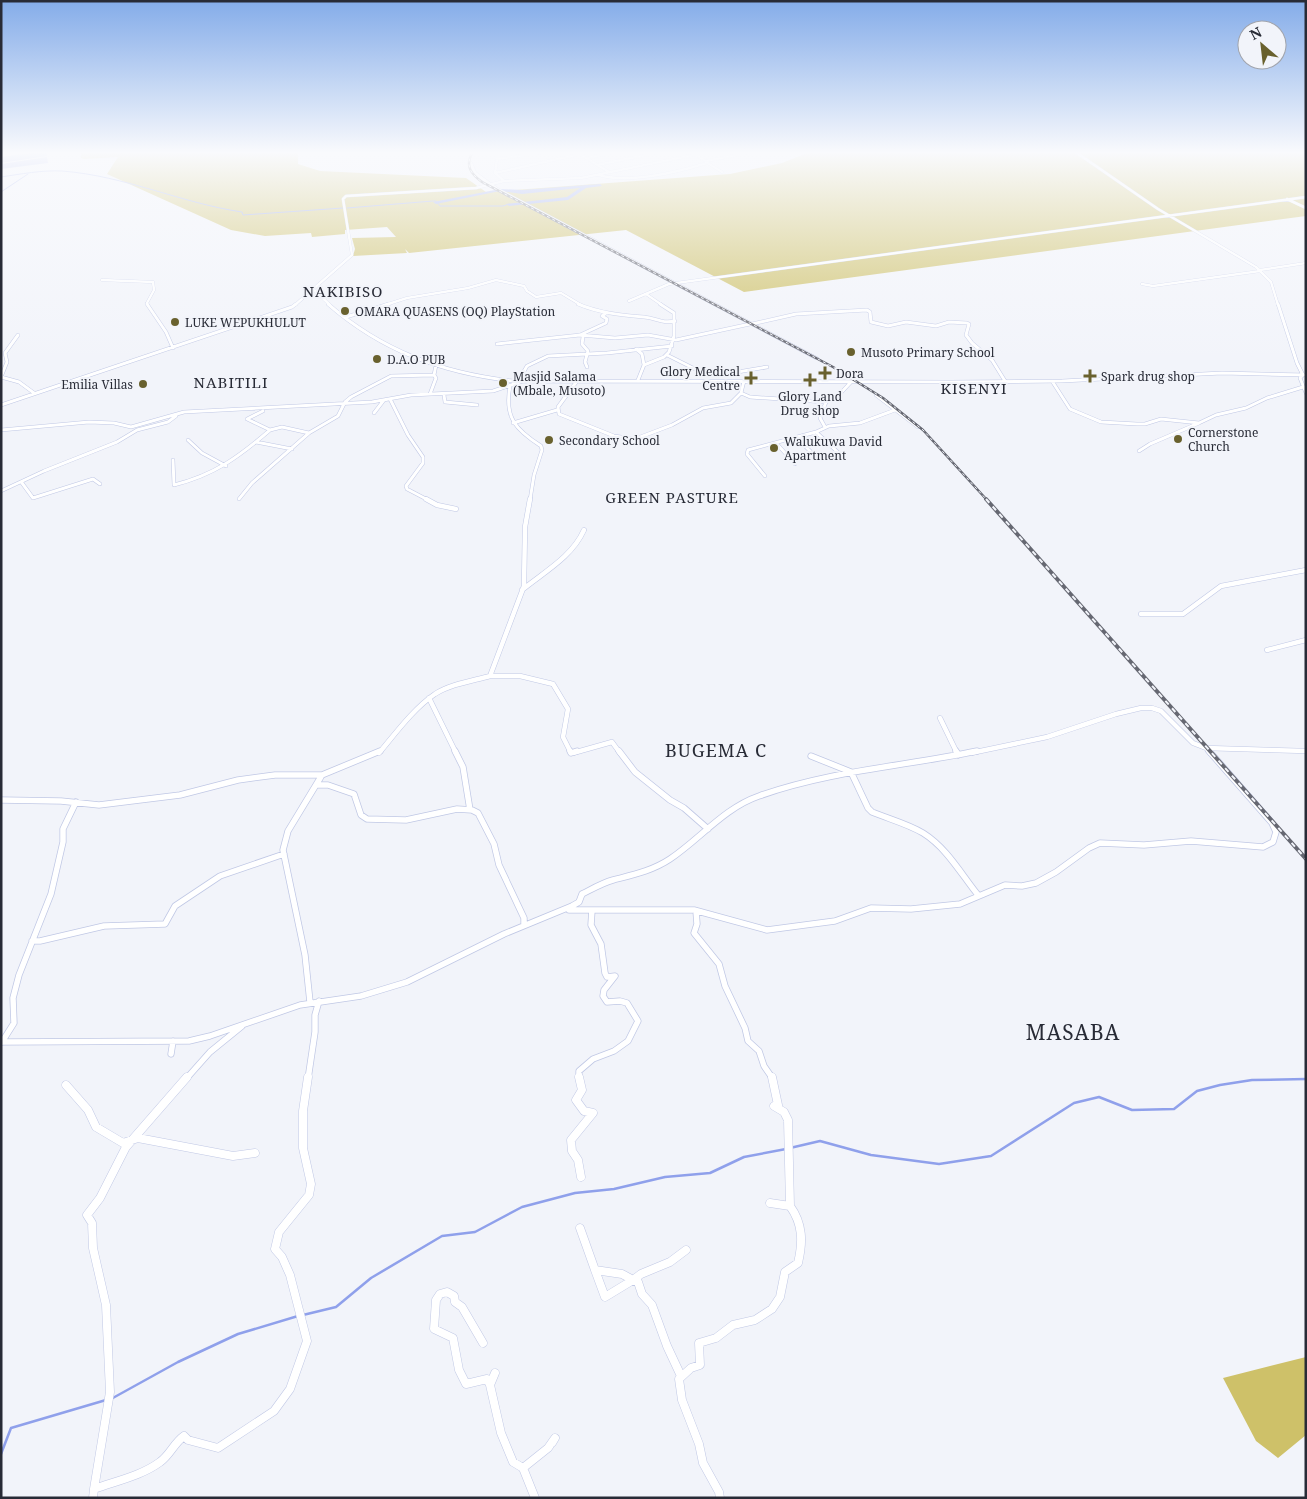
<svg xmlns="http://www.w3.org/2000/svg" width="1307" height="1499" viewBox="0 0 1307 1499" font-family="'Noto Serif',serif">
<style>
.forest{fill:#cec169}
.water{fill:#8fa0eb}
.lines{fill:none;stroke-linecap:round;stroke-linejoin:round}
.stream-far1{stroke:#8fa0eb;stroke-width:1}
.stream{stroke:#8fa0eb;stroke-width:2.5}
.river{fill:#8fa0eb;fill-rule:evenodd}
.minor-far4-casing{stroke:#c0c8e5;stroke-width:3}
.minor-far3-casing{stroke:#c0c8e5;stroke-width:4}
.minor-far2-casing{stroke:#c0c8e5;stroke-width:5.5}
.minor-far1-casing{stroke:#c0c8e5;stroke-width:7}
.minor-casing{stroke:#c0c8e5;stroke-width:9}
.secondary-casing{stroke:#c0c8e5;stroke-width:1}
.minor-far4{stroke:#fff;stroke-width:2.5}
.minor-far3{stroke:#fff;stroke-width:3}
.minor-far2{stroke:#fff;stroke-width:4.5}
.minor-far1{stroke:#fff;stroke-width:5.5}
.minor{stroke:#fff;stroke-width:8}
.secondary{fill:#fff;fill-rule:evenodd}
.rail-far1-casing{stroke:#666872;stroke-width:2.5}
.rail-casing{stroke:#666872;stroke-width:4}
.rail-far1{stroke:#f2f4fa;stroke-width:1;stroke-dasharray:3;stroke-linecap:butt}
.rail{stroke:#f2f4fa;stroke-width:2;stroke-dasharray:5;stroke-linecap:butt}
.poi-dot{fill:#69612e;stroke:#f2f4fa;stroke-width:2}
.labels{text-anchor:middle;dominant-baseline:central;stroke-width:4;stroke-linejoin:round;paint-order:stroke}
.far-poi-label{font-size:12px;fill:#282b36;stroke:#f2f4fa;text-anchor:start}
.far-quarter-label{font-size:15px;letter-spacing:1px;fill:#282b36;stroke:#f2f4fa}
.quarter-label{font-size:18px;letter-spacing:1px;fill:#282b36;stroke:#f2f4fa}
.near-quarter-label{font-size:21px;letter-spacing:1px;fill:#282b36;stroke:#f2f4fa}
</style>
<rect width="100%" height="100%" fill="#f2f4fa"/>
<path class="forest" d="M81,153h217v11l22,7 146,7 20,14 244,-18 52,-11 25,-10h499v63l-562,76 -118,-62 -217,23 -4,-4 2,4 -54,3 2,-7 -3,-11 44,-1 -9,-10 -42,3v4l-33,3 -1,-4 -46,3 -34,-6 -124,-56 11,-17 -34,2 -3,-1z
M1306,1357v78l-28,23 -22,-17 -33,-63z"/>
<path class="water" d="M31,153h15l1,3 -46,7v-6z
M47,157l1,6 -47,6v-5z"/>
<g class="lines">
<path class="stream-far1" d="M1,177c20,-3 41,-7 61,-6 64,5 119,32 180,41l1,3 100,-7
M1,192l27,-18
M347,208l86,-7h3l4,5h63l6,-2"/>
<path class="stream" d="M790,1148l30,-7 51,14 68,9 52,-8 83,-53 25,-6 33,13 42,-1 23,-18 23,-6 32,-5 54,-1
M303,1315l33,-8 35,-29 71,-42 33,-4 47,-25 53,-14 39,-4 51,-12 45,-4 34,-16 42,-8
M111,1399l67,-37 60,-28 60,-18
M1,1454l10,-26 95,-28"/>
<path class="river" d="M600,184l2,2 -16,2 -18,12 -59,6 -3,-2 61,-7 13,-9 -58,6 -22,-3 -64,13 -3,-2 67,-13 22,1z"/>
<defs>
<path id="minor-far4" d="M501,153l-4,6 -2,14 9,8
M578,153l31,19
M692,153l14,8
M1077,153l81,56 98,58 15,15 7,23
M586,158l25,-5
M497,159l43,-6
M706,161l41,-8
M706,162l16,10
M597,165l59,-12
M495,173l90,-20
M599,175c30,9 79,-3 108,-12
M1287,199l19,9
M1260,270l46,-7
M102,280l51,2 1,8 -7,13 1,2
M1142,284l11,2 107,-15
M314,290l16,15
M646,294l16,11
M629,301l40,-17 637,-87
M295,305l57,-50 -9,-56 3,-3 130,-8 28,-7 77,-3 113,-23
M385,305l22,-7 61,-10 28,-8 28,6 3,5 9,6 25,-4 20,12"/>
<path id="minor-far3" d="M147,304l19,28 7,16
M328,304c54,47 114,69 185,77l437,1 112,-1 160,-8 84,2
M578,304c21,9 43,11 66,13 13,1 17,7 31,4
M1278,304l19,59 6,12 -3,3 6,15
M346,317l43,-13
M752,324l44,-10 71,-4 3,2 1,10 17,4 18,-4 30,4 13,-4 18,1 2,1 -3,11 6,8 20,17 13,21
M580,335l35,3 33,-3 28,5 74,-16
M583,337l-1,7 6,7 -3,11 2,5
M497,344l83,-9 26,-12 1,-4 -5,-3 4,-3
M636,349l6,5 2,11
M667,355l38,19 15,1 47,-8
M1,377l6,-15 -2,-9 13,-18
M1,377l18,5 15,11
M638,380l6,-15 20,-8 5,-5 5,-16v-23l-14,-9
M577,381l-19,26 1,7 55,22 21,3 37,-14 31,-17 28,-5 10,-10 3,-12
M1052,381l18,28 31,13 36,2h8l16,-5 38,4 17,-8 30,-7 21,-10 36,-11
M510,386c-6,32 6,44 31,60l1,4 -8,25 -4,25
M741,393l9,4 76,5 11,-5 14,-15
M430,394l6,-16 -2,-3 2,-10
M444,395l1,7 32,3
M876,395l42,32
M390,399l18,36 15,22v6l-17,23 1,3 21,11
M1,405l291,-98 4,-3
M374,413l10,-13
M513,423l44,-13
M825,427l-5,-9 6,-16
M1,430l88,-8 25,1 17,4 53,-15 188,-10 39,-7 82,-4 30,-10v-8l4,-7 21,-10 59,-3 65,-7
M270,430l12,-3 27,6 29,-17 7,-14 6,-5 40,-21 43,-1
M816,432l27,25
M796,437l22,22
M188,440l14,13 24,13
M256,442l36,7
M776,443l19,21
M1139,451l11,-7 49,-21
M173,460l1,25c40,-10 65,-28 96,-55l-23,-11 16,-8
M765,476l-18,-22 1,-4 68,-18 13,-6 31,-3 35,-13
M22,483l11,15 60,-19 7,5
M1,491l43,-20 73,-29 20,-12 31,-8 8,-6
M239,499l13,-16 57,-50"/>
<path id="minor-far2" d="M426,499l11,6 19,4
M522,590c22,-18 50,-33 62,-60
M1141,614h42l38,-28 85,-16
M1267,650l39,-10
M490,676h30l33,8 15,25 -5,28 8,16
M429,698l27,55
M940,718l17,35
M1207,749l3,4
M379,753c16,-19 35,-45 56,-59 16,-10 37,-13 55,-18l34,-90 1,-59 5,-28
M573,753l39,-11 8,11
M971,753l76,-16 69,-23 25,-6h11l9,3 32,32 13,5 100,3"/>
<path id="minor-far1" d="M455,751l8,16 7,43
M570,751l1,2 6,-2
M619,751l16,21 35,28 14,8 24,21
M956,751l2,4
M811,756l40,16 17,36 4,4c17,7 36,12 51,21 24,15 38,41 55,62
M316,785h12l26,9 7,21 6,4 39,1 51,-11 15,1 6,3 16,31 5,21 25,53v7
M1,800l60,1 38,4 81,-10 58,-15 37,-5h47
M569,910h125l73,20 68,-9 36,-13 40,1 49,-5 45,-19 17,1 14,-3 20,-11 33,-24 11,-5 44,2 47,-4 72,6 10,-5 3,-10 -4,-9 -63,-72
M696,911l1,13 -3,9 25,31 6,22 20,42 3,13 11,10 5,15 9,13
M32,941h8l64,-15 61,-2 10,-18 45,-30 64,-22
M310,1002l-5,-47 -22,-105 5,-19 34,-56 58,-24
M1,1042l188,-1 21,-5 90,-31 61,-9 46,-14 97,-48 68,-28 7,-4 3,-8c10,-5 20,-11 31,-14 19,-5 39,-9 57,-21 30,-20 54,-51 89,-63 70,-25 146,-30 218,-45
M2,1042l12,-19 -1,-25 6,-23 32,-81 12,-52v-13l13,-27
M171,1054l2,-13
M186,1079l24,-27 32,-26
M308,1079l7,-47v-17l4,-14
M579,1079v-8l14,-12 21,-8 14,-10 10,-20 -11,-18 -7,-2 -13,1 -4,-6 1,-6 11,-14 -8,1 -2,-4 -4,-29 -10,-19 1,-15"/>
<path id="minor" d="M579,1077l3,13 -6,10 8,11 9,2 -22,27 1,11 6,9 3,17
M66,1085l22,25 8,17 27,16 15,-5 95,18 22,-3
M770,1203l20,3 -2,-86 -4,-8 -10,-6 4,-1 -6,-28
M580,1228l15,42
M595,1270l27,4 11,6 -28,17z
M633,1280l5,2 4,12 10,11 15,41 14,30
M633,1280l8,-6 29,-12 16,-12
M483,1343l-21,-36 -7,-5 -1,-6 -7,-4 -7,2 -4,6 -2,29 19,9 6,32 7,14 21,-5 3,6
M495,1373l-5,12 11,48 12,29 10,6
M94,1489l16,-97 -4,-87 -13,-57 -1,-25 -5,-8 13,-17 26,-51 61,-70
M93,1498l1,-9c22,-8 47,-13 66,-27 10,-7 14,-19 24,-26l4,4 30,8 56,-37 16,-22 17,-48 -17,-66 -8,-18 -7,-8 4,-17 30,-37 2,-11 -8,-36v-37l5,-34
M535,1498l-12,-30 25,-20 7,-10 -3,5
M720,1498l-1,-6 -16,-29 -4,-19 -17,-44 -3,-21 12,-11 9,-3 -1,-22 17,-5 17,-13 22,-5 17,-11 8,-12 5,-25 13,-9c5,-21 5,-39 -8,-57"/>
<path id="secondary" d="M470,161l2,1 4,10 22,16 321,170 -4,1 -319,-169 -23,-16 -5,-12z"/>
</defs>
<use href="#minor-far4" class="minor-far4-casing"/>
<use href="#minor-far3" class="minor-far3-casing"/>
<use href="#minor-far2" class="minor-far2-casing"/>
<use href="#minor-far1" class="minor-far1-casing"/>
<use href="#minor" class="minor-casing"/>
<use href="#secondary" class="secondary-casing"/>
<use href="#minor-far4" class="minor-far4"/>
<use href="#minor-far3" class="minor-far3"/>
<use href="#minor-far2" class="minor-far2"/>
<use href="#minor-far1" class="minor-far1"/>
<use href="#minor" class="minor"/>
<use href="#secondary" class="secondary"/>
<defs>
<path id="rail-far1" d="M472,153c-7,13 -1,21 10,29l351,185 50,31 40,32 64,70"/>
<path id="rail" d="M986,499l320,360"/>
</defs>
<use href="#rail-far1" class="rail-far1-casing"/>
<use href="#rail" class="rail-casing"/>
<use href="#rail-far1" class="rail-far1"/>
<use href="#rail" class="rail"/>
</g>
<linearGradient id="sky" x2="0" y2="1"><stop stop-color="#84ace9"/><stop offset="0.42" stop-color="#f9fafd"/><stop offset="1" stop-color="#f9fafd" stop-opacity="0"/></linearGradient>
<rect width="1307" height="363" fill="url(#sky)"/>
<g class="poi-dot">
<circle cx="345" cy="311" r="5"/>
<circle cx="175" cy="322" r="5"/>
<circle cx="851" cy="352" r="5"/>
<circle cx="377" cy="359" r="5"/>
<path d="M822.5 365.5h5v5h5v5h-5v5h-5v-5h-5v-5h5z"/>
<path d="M1087.5 368.5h5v5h5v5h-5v5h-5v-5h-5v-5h5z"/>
<path d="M748.5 370.5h5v5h5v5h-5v5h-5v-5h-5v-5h5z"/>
<path d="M807.5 372.5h5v5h5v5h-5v5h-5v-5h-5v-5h5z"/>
<circle cx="503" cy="383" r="5"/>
<circle cx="143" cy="384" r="5"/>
<circle cx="1178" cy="439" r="5"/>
<circle cx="549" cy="440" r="5"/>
<circle cx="774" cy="448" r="5"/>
</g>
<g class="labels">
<g class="far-poi-label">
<text x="355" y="311">OMARA QUASENS (OQ) PlayStation</text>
<text x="185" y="322">LUKE WEPUKHULUT</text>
<text x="861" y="352">Musoto Primary School</text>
<text x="387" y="359">D.A.O PUB</text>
<text x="740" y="371" text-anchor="end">Glory Medical<tspan x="740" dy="14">Centre</tspan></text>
<text x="836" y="373">Dora</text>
<text x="513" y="376">Masjid Salama<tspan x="513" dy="14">(Mbale, Musoto)</tspan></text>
<text x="1101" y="376">Spark drug shop</text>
<text x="133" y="384" text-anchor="end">Emilia Villas</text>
<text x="810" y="396" text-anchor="middle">Glory Land<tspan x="810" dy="14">Drug shop</tspan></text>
<text x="1188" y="432">Cornerstone<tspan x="1188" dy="14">Church</tspan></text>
<text x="559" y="440">Secondary School</text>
<text x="784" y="441">Walukuwa David<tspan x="784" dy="14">Apartment</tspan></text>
</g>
<g class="far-quarter-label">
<text x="343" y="291">NAKIBISO</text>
<text x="231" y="382">NABITILI</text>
<text x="974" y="388">KISENYI</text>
<text x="672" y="497">GREEN PASTURE</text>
</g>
<g class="quarter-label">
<text x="716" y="750">BUGEMA C</text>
</g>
<g class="near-quarter-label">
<text x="1073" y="1032">MASABA</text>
</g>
</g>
<rect width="1307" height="1499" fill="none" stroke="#282b36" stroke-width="5"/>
<g transform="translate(1262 45) rotate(332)"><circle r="24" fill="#f2f4fa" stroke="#a1a4ac"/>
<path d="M0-4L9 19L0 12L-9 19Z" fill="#69612e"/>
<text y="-8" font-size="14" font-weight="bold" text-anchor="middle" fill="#282b36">N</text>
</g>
</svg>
